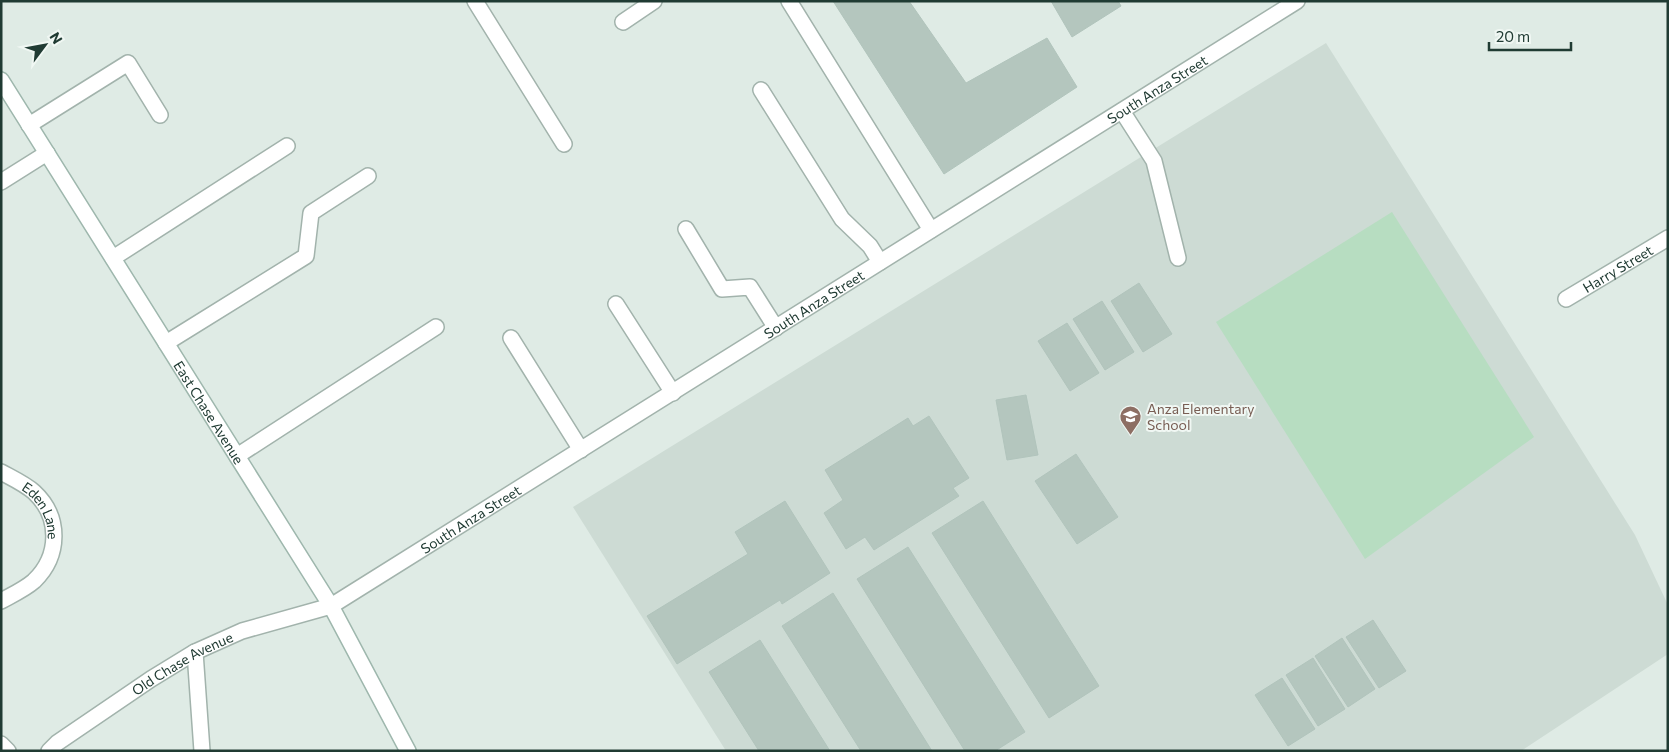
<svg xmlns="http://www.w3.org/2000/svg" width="1669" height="752" viewBox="0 0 1669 752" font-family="Commissioner,sans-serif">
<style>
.built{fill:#cddbd4}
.green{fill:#b7ddc1}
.building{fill:#b4c6be;stroke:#b1c4bc}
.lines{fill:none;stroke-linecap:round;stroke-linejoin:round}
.lane-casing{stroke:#a2b3ac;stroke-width:18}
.street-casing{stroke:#a2b3ac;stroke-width:18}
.secondary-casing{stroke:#9eb7ad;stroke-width:18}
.lane{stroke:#fff;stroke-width:15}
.street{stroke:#fff;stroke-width:15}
.secondary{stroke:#fff;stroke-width:15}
.labels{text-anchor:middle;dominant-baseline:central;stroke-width:4;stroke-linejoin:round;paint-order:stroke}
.street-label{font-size:14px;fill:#203b33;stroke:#f0f7f3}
.education-label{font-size:14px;fill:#785e54;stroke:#f0f7f3;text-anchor:start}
</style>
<rect width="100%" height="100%" fill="#dfebe5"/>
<path class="built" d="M1326,43l309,492 33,70v49l-147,97h-795l-153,-244z"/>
<path class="green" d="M1392,212l142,225 -169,122 -149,-237z"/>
<path class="building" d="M833,1h76l57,82 81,-45 30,49 -133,87z
M1051,1h67l3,5 -49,31z
M1139,283l33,51 -29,18 -32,-51z
M1102,301l32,51 -29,18 -32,-51z
M1067,323l32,50 -29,18 -32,-50z
M1026,395l12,60 -31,5 -11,-60z
M929,416l40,62 -16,10 6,8 -85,54 -9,-13 -19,12 -22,-36 19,-13 -18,-30 83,-52 5,8z
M1076,454l42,63 -41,27 -42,-63z
M785,501l45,72 -48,31 -2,-4 -103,64 -30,-48 101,-62 -13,-22z
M983,501l116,185 -50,32 -117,-185z
M908,547l117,185 -30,19h-30l-108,-172z
M833,593l99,158h-71l-79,-125z
M1373,620l33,51 -27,17 -33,-51z
M1342,638l33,51 -27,18 -33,-51z
M760,640l70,111h-71l-50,-79z
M1313,658l32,51 -27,17 -32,-51z
M1282,678l33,51 -27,17 -33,-51z"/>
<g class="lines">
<defs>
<path id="lane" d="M475,1l89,143
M789,1l142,229
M623,22l31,-21
M761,90l81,129 28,27 10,16
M1122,111l32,50 24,97
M29,125l99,-62 32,52
M686,229l36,60 28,-2 26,41
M113,258l174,-112
M616,304l57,89
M511,338l70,112
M166,343l140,-87 5,-43 57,-37
M237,456l199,-129
M195,652l7,99"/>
<g id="street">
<path d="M1,182l46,-29"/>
<path id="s1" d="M1566,299l102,-61"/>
<path id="s2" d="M1,472c11,6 24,12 33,20 27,25 26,64 0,89 -9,8 -22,14 -33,20"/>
<path d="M1,744l7,7"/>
<path id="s3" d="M49,751l8,-8 94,-64 44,-27 47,-21 89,-25 966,-605"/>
</g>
<g id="secondary">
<path id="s4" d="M1,80l330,526 77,145"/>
</g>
</defs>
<use href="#lane" class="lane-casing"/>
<use href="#street" class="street-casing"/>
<use href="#secondary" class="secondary-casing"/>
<use href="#lane" class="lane"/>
<use href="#street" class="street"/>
<use href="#secondary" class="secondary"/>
</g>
<defs>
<symbol id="school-pin" viewBox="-11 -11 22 30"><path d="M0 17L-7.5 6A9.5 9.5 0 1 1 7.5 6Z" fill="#8d6e63" stroke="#f0f7f3"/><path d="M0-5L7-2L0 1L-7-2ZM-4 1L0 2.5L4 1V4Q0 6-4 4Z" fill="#fff"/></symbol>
</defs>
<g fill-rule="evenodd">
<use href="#school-pin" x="1118" y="404" width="25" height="34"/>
</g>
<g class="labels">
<g class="street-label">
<text stroke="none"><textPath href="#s3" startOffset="1295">South Anza Street</textPath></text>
<text stroke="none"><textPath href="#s1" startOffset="60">Harry Street</textPath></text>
<text stroke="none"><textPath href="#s3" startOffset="890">South Anza Street</textPath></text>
<text stroke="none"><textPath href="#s4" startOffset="392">East Chase Avenue</textPath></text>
<text stroke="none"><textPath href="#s2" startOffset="59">Eden Lane</textPath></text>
<text stroke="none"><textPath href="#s3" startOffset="485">South Anza Street</textPath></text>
<text stroke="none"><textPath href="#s3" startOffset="160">Old Chase Avenue</textPath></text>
</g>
<g class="education-label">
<text x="1147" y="408">Anza Elementary<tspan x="1147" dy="16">School</tspan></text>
</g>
</g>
<rect width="1669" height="752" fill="none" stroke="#203b33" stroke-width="5"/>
<g transform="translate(45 45) rotate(58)" stroke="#f0f7f3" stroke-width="4" paint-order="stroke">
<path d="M0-4L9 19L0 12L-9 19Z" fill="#203b33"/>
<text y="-8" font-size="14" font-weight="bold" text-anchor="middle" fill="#203b33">N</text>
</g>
<path d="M1489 42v8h82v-8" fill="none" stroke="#203b33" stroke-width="2.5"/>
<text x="1496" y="42" font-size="15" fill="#203b33" stroke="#f0f7f3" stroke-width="4" paint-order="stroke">20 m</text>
</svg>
